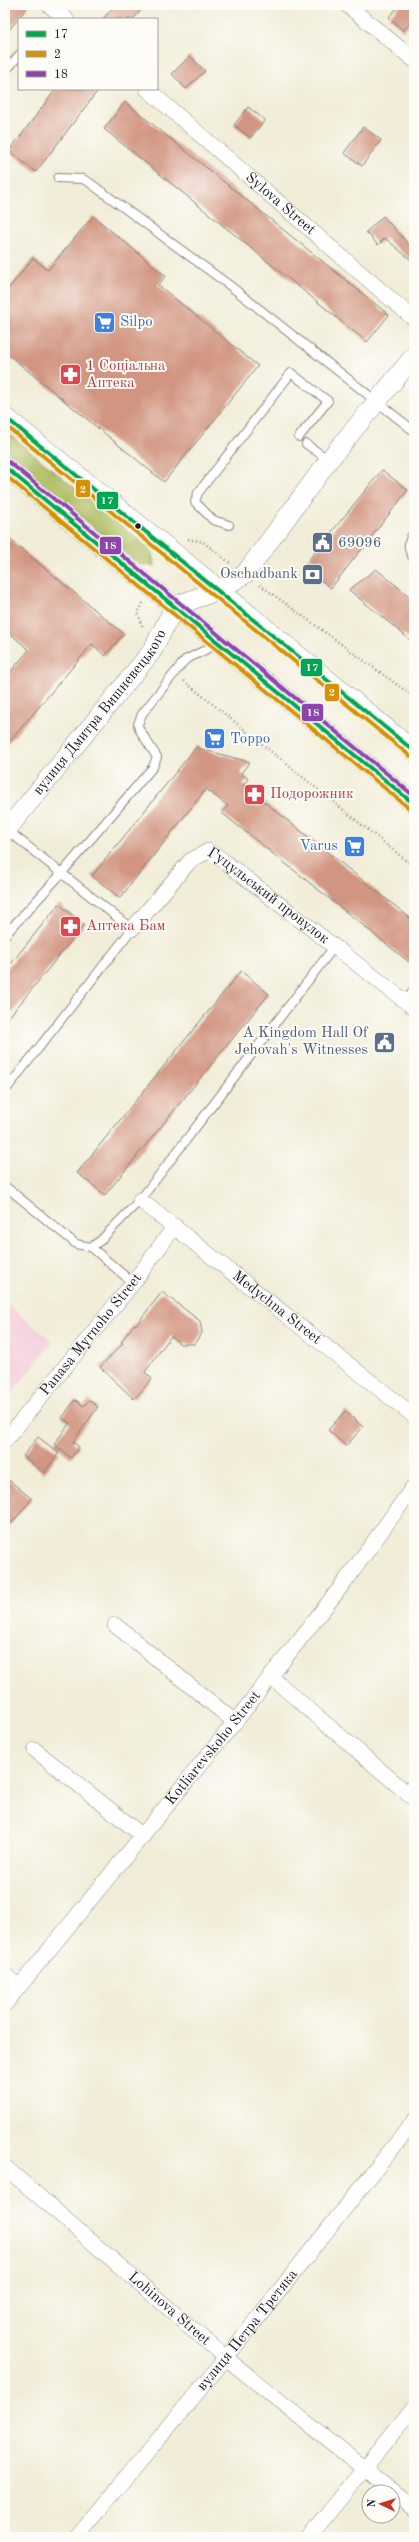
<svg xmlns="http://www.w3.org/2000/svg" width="419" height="2542" viewBox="0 0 419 2542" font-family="'Old Standard TT',serif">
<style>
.built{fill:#f5cfda}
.green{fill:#adbc5e;stroke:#646c3d}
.building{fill:#d29581}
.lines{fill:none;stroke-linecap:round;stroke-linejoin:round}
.service-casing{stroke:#86847a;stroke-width:10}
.minor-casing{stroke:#86847a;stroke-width:16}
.tertiary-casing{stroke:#86847a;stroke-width:20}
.path{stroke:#86847a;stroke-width:2.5;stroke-dasharray:1 3;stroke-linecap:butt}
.service{stroke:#fff;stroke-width:8}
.minor{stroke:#fff;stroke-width:15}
.tertiary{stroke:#fff;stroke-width:19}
.bus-1-casing{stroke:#fdfcf7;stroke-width:7}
.bus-2-casing{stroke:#fdfcf7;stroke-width:7}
.bus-3-casing{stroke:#fdfcf7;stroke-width:7}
.bus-1{stroke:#00a651;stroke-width:4}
.bus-2{stroke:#d69104;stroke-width:4}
.bus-3{stroke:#8e44ad;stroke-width:4}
.bus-dot{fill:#1c1c1c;stroke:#fdfcf7;stroke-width:1.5}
.labels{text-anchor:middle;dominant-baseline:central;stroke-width:4;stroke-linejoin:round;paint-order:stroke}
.street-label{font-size:15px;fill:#1c1c1c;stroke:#fdfcf7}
.shop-label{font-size:15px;fill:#366cbe;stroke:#fdfcf7;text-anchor:start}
.health-label{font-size:15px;fill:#be3a42;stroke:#fdfcf7;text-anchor:start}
.service-label{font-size:15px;fill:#4e5e75;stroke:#fdfcf7;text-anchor:end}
.line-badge{stroke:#fdfcf7;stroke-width:1.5}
.badge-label{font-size:11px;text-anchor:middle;font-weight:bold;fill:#fff}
</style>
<rect width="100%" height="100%" fill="#fdfcf7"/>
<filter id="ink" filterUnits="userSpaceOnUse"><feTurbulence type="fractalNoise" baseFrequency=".025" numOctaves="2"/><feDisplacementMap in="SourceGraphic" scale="8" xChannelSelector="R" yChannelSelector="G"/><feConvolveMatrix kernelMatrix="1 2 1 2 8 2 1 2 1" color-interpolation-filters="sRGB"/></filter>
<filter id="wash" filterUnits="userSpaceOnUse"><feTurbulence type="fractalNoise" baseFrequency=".012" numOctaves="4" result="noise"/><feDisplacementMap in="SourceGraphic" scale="16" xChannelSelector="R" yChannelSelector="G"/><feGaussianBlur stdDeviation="0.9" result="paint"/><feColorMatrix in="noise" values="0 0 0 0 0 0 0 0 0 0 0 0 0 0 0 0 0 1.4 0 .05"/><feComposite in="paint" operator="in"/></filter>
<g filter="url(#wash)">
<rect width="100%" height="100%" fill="#f1edd8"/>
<path class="built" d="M5,1302l48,40 -48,60z"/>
<path class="green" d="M5,431l146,119 4,16 -16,-2 -134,-110z"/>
<g id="blocks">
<path class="building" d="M5,5h24l-24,30z
M115,5h31l-13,14h-30z
M400,5h14v14l-11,12 -14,-14z
M190,56l15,15 -19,18 -14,-15z
M56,89h43l-63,83 -27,-21z
M125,102l264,213 -22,27 -263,-213z
M248,107l17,13 -15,18 -16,-13z
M363,127l18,13 -19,26 -18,-13z
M93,216l73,60 -8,9 100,81 -94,116 -159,-130v-59l28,-35 15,12z
M383,216l31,34v7l-3,3 -26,-22 -7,7 -12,-13z
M382,470l26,20 -77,98 -28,-21z
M5,535l119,99 -19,22 -13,-12 -87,103v-69l24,-28 -24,-21z
M376,569l38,31v43l-65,-53z
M197,746l4,3 49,13 -9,11 7,6 -5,6 171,136v45l-192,-153 6,-7 -22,-17 -86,109 -28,-22z
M59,904l25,21 -79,97v-51z
M241,971l28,23 -164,201 -28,-22z
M162,1292l38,29 2,12 -8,11h-14l-9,-8 -26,36 7,7 -18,20 -34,-32 23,-24 -2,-1 13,-18 2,1z
M75,1400l9,6 5,-6 9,7 -25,35 6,5 -8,11 -17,-14 16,-21 -8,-5z
M345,1411l18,16 -17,19 -18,-16z
M38,1437l21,16 -15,20 -21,-17z
M5,1477l27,22 -27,32z"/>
</g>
</g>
<g filter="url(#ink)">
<use href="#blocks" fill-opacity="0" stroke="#86847a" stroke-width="1"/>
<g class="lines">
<defs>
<path id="service" d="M5,72l14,-17
M58,178l25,1 7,4 139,102 185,146
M306,444l23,16
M229,525l-16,-5 -18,-18 3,-9 93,-120 37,28 -29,36
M414,532c-7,10 -7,17 0,27
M5,935l56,-61 92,-107 4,-10 -18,-28 -1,-5 4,-10 43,-54 34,-17
M406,1002l8,-13
M5,1091l127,-162 -125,-99
M5,1186l71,58 15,3 42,36
M91,1247l9,-6 40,-41 194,-253"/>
<g id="minor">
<path d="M49,5l17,14"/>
<path d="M347,5l67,55"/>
<path id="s1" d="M147,89l267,230"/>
<path id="s2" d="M132,929l58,-68 18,-10 13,8 193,149"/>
<path id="s3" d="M140,1200l274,216"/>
<path id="s4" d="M5,1441l128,-158 42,-57"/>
<path d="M115,1625l120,97"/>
<path d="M271,1677l143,122"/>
<path d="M35,1750l108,86"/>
<path d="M5,1975l14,12"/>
<path id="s5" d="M5,2004l230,-282 112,-143 67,-93"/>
<path id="s6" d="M5,2167l221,191 167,134"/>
<path d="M393,2492l21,17"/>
<path id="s7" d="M77,2537l149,-179 188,-237"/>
<path d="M309,2537l105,-130"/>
</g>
<g id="tertiary">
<path d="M5,417l173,139 236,195"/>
<path d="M5,467l409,337"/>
<path id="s8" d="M5,832l147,-181 23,-45 44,-16 26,-16 84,-114 85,-104"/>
</g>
</defs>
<use href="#service" class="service-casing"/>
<use href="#minor" class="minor-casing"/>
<use href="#tertiary" class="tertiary-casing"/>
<path class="path" d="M188,539l15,3 27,21
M260,585l154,112
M143,603l-5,10 5,15
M184,681l230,186"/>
<use href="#service" class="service"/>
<use href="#minor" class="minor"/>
<use href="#tertiary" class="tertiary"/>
<defs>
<path id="bus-1" d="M5,417l409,334
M5,467l409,337"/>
<path id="bus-2" d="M5,425l405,331
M5,475l405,334"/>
<path id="bus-3" d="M9,462l405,334"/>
</defs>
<use href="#bus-1" class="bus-1-casing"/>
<use href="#bus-2" class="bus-2-casing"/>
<use href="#bus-3" class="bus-3-casing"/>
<use href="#bus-1" class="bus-1"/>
<use href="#bus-2" class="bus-2"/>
<use href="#bus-3" class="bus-3"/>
</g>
</g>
<defs>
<symbol id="supermarket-square" viewBox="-11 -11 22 22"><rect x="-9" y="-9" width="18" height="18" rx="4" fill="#3f7fe0" stroke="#fdfcf7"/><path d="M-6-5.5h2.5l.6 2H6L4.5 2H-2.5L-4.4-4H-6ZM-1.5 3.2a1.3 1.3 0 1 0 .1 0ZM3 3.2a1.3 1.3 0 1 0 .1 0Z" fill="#fff"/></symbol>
<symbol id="pharmacy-square" viewBox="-11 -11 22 22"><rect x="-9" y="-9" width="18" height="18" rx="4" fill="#e0444e" stroke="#fdfcf7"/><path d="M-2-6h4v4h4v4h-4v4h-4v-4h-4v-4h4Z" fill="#fff"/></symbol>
<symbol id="civic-square" viewBox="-11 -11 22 22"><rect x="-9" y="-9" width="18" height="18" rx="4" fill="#5c6f8a" stroke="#fdfcf7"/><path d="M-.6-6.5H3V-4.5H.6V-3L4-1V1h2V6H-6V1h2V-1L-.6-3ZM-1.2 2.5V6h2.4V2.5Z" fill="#fff"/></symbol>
<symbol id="bank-square" viewBox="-11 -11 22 22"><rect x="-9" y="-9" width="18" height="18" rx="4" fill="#5c6f8a" stroke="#fdfcf7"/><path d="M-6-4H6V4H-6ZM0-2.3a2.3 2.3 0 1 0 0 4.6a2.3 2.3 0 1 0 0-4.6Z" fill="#fff"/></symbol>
</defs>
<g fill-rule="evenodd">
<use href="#supermarket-square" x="92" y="310" width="25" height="25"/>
<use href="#pharmacy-square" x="58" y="362" width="25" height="25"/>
<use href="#civic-square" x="310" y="530" width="25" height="25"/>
<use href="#bank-square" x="300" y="562" width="25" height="25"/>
<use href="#supermarket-square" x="202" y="726" width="25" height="25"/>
<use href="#pharmacy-square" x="242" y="782" width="25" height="25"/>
<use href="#supermarket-square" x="342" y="834" width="25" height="25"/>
<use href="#pharmacy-square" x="58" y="914" width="25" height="25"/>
<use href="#civic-square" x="372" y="1030" width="25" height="25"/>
</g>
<circle class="bus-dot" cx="138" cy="526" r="3.5"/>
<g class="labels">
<g class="street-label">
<text stroke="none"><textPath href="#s1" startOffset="176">Sylova Street</textPath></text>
<text stroke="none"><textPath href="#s8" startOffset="153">вулиця Дмитра Вишневецького</textPath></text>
<text stroke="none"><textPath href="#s2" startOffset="185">Гуцульський провулок</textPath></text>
<text stroke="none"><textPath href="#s3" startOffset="174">Medychna Street</textPath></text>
<text stroke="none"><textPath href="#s4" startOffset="137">Panasa Myrnoho Street</textPath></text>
<text stroke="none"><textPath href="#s5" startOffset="330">Kotliarevskoho Street</textPath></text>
<text stroke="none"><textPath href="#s6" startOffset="217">Lohinova Street</textPath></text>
<text stroke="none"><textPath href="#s7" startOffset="268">вулиця Петра Третяка</textPath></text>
</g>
<g class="shop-label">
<text x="120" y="322">Silpo</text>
<text x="230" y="739">Торро</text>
<text x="338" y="846" text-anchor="end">Varus</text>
</g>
<g class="health-label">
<text x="86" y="366">1 Соціальна<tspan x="86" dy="17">Аптека</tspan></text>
<text x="270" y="794">Подорожник</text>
<text x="86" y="926">Аптека Бам</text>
</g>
<g class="service-label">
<text x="338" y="543" text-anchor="start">69096</text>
<text x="298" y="574">Oschadbank</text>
<text x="368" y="1033">A Kingdom Hall Of<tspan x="368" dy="17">Jehovah's Witnesses</tspan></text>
</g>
</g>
<g class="line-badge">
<rect x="75" y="479" width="16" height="19" rx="4" fill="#d69104"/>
<rect x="96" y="491" width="23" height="19" rx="4" fill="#00a651"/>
<rect x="99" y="536" width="23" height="19" rx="4" fill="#8e44ad"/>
<rect x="300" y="658" width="23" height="19" rx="4" fill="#00a651"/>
<rect x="324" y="683" width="16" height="19" rx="4" fill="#d69104"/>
<rect x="301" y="703" width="23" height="19" rx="4" fill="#8e44ad"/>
</g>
<g class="badge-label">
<text x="83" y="493">2</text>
<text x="107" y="504">17</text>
<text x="110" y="549">18</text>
<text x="312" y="671">17</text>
<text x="332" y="696">2</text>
<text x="313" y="716">18</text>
</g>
<rect width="419" height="2542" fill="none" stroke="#fdfcf7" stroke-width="20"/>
<rect x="18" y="18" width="140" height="72" fill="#fdfcf7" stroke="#a3a29f"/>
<rect x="26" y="31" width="20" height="6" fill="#00a651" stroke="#a3a29f"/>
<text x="54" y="38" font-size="12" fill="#1c1c1c">17</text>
<rect x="26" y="51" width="20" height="6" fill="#d69104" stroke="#a3a29f"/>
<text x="54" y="58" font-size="12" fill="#1c1c1c">2</text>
<rect x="26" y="71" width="20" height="6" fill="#8e44ad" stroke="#a3a29f"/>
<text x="54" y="78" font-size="12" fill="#1c1c1c">18</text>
<g transform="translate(381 2504) rotate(274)"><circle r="19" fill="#fdfcf7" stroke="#a3a29f"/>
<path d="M0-3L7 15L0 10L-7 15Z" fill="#c8321e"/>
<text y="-6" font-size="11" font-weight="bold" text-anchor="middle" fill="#1c1c1c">N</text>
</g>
</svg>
